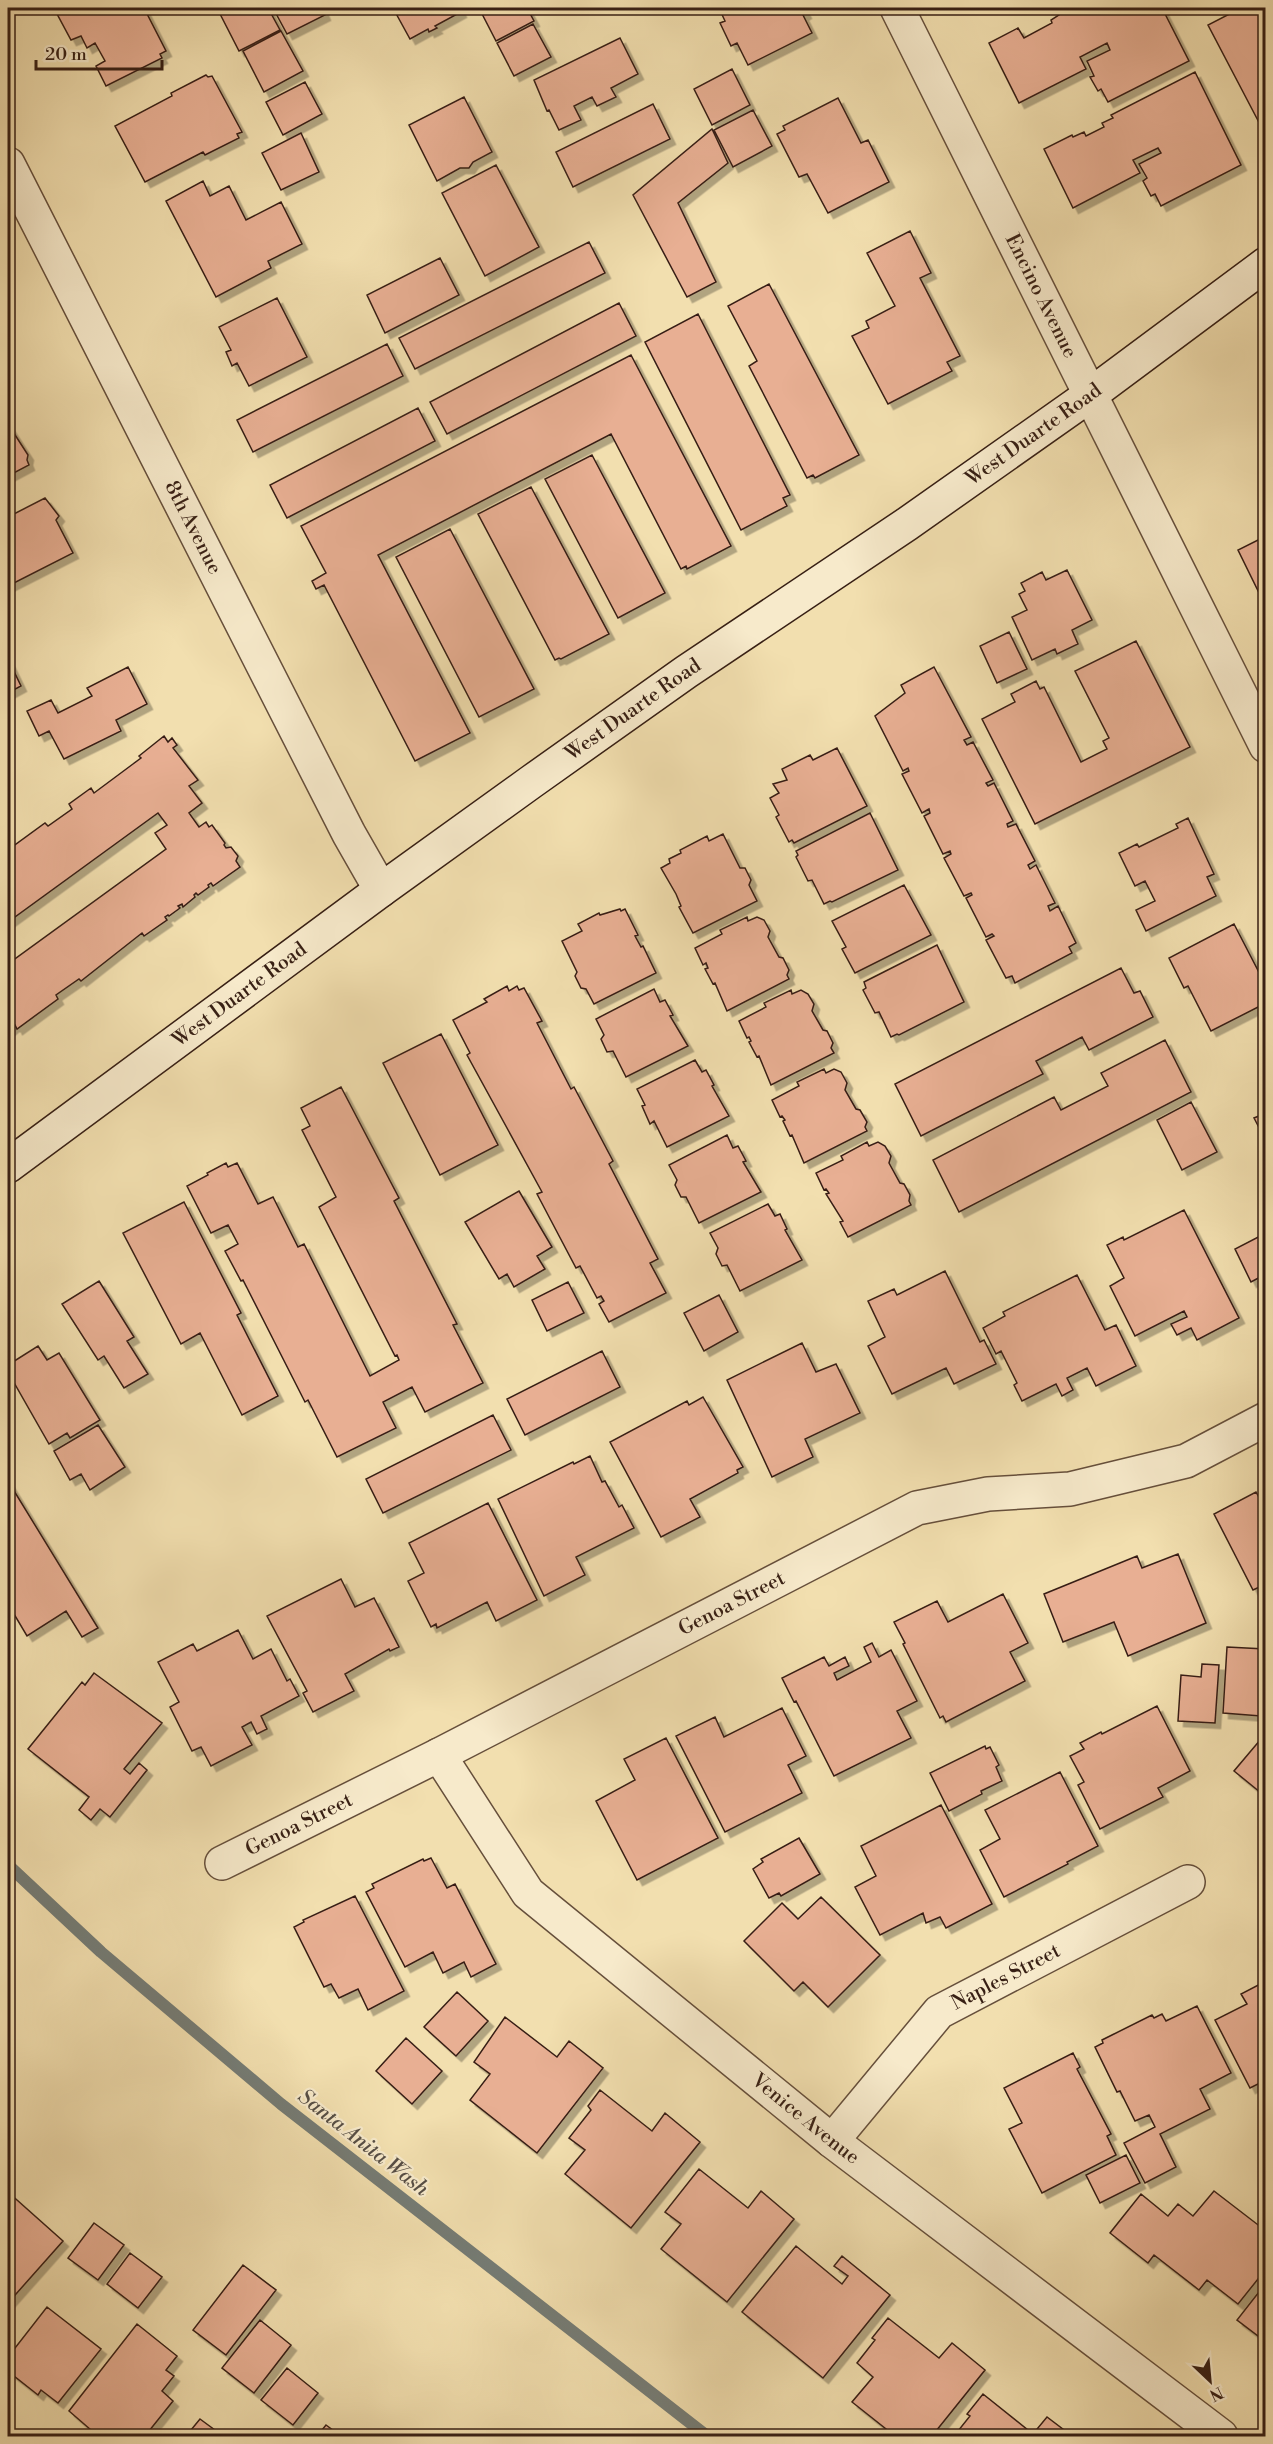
<svg xmlns="http://www.w3.org/2000/svg" width="1273" height="2444" viewBox="0 0 1273 2444" font-family="'Libre Bodoni',serif">
<style>
.lines{fill:none;stroke-linecap:round;stroke-linejoin:round}
.stream{stroke:#757c75;stroke-width:12}
.building{fill:#e8af93;stroke:#371f14;stroke-width:1.5;filter:url(#shadow)}
.minor-casing{stroke:#664f3b;stroke-width:36}
.secondary-casing{stroke:#371f14;stroke-width:36}
.minor{stroke:#f7eacb;stroke-width:33}
.secondary{stroke:#f7eacb;stroke-width:33}
.labels{text-anchor:middle;dominant-baseline:central;stroke-width:4.5;stroke-linejoin:round;paint-order:stroke}
.street-label{font-size:20px;fill:#371f14;stroke:#f7eacb}
.water-label{font-size:21px;font-style:italic;fill:#564e45;stroke:#f7eacb}
</style>
<defs>
<filter id="shadow"><feDropShadow dx="5.5" dy="5.5" stdDeviation="0" flood-color="#0004"/></filter>
</defs>
<rect width="100%" height="100%" fill="#f2dfaf"/>
<filter id="stains"><feTurbulence type="fractalNoise" baseFrequency=".00333" numOctaves="4"/><feColorMatrix values="0 0 0 0 .2 0 0 0 0 .09 0 0 0 0 .02 0 0 0 .5 -.17"/></filter>
<radialGradient id="worn" r=".72"><stop offset=".6" stop-color="#630" stop-opacity="0"/><stop offset="1" stop-color="#630" stop-opacity=".3"/></radialGradient>
<g class="lines">
<path class="stream" d="M8,1865l93,87 180,152 426,332"/>
</g>
<path class="building" d="M65,8h79l22,43 -6,3 2,4 -56,28 -10,-20 9,-5 -10,-18 -8,5 -6,-12 -10,4 -15,-28z
M217,8h51l12,22 -41,21z
M273,8h49l3,7 -38,19z
M393,8h66l2,4 -26,14 2,2 -8,4 -1,-3 -18,10z
M479,8h48l7,13 -38,20z
M719,8h84l3,5 -3,2 9,18 -64,32 -11,-22 -6,3 -11,-23 5,-2z
M1065,8h97l27,53 -81,41 -7,-13 -3,2 -8,-14 4,-1 -7,-15 23,-11 -3,-7 -27,14 6,12 -67,34 -30,-60 29,-15 6,10 28,-15 -1,-3 8,-5 -1,-4z
M1241,8h25l-2,124 -56,-107z
M533,24l18,33 -37,19 -17,-33z
M281,31l22,40 -39,21 -21,-41z
M620,38l18,36 -27,14 5,9 -19,9 -5,-9 -18,9 7,14 -22,10 -10,-20 -2,1 -13,-31z
M732,69l18,36 -38,20 -18,-36z
M1195,72l46,93 -80,41 -6,-12 -4,2 -8,-15 4,-3 -8,-14 22,-11 -3,-5 -25,12 7,13 -67,35 -29,-59 28,-14 1,2 11,-5 2,4 18,-9 -2,-4 11,-5 -2,-3z
M206,75l2,2 4,-1 30,56 -5,2 2,4 -34,17 -2,-3 -58,30 -30,-56 57,-30 -1,-3z
M305,82l17,32 -39,21 -17,-33z
M464,97l28,55 -19,10 -4,6h-9l-23,13 -28,-56z
M838,98l23,45 7,-3 21,42 -61,31 -21,-39 -8,3 -22,-43 8,-4 -2,-4z
M653,104l17,35 -97,48 -17,-35z
M753,110l19,36 -39,21 -19,-37z
M712,129l16,34 -50,40 38,79 -29,15 -54,-102z
M301,133l18,39 -38,18 -19,-37z
M496,165l43,82 -54,29 -43,-83z
M203,181l7,15 19,-10 17,34 35,-18 21,42 -34,17 3,7 -55,29 -50,-96z
M910,231l21,42 -11,5 40,78 -13,6 5,9 -64,33 -36,-68 17,-8 -3,-7 29,-15 -28,-53z
M589,242l16,31 -190,96 -16,-31z
M440,258l19,37 -74,38 -18,-38z
M769,284l90,171 -44,23 -2,-3 -6,3 -58,-112 8,-5 -29,-55z
M277,298l30,59 -58,29 -12,-23 -5,3 -6,-14 5,-2 -12,-23z
M619,303l17,33 -189,98 -17,-32z
M698,314l92,181 -7,3 4,8 -46,24 -96,-188z
M387,344l16,32 -150,76 -16,-32z
M631,355l100,191 -44,23 -1,-3 -5,3 -70,-135 -233,121 92,178 -55,28 -91,-176 -8,4 -4,-8 14,-8 -25,-47z
M418,408l17,33 -148,77 -17,-33z
M8,424l20,31 -1,5 2,5 -21,11z
M592,455l73,138 -47,25 -73,-139z
M531,487l78,147 -48,25 -2,-1 -4,2 -77,-146z
M45,498l14,18 -3,4 17,33 -65,33v-69z
M450,529l84,160 -55,28 -83,-160z
M1266,536v68l-1,1 -27,-55z
M1067,570l25,50 -20,10 6,14 -21,10 -2,-5 -23,11 -20,-43 15,-7 -8,-16 6,-3 -4,-8 21,-11 4,8z
M1009,632l18,37 -30,14 -17,-37z
M1136,641l54,106 -155,77 -53,-105 33,-17 -4,-8 25,-13 4,8 4,-2 37,75 26,-13 -4,-8 6,-3 -34,-67z
M8,659l13,27 -13,7z
M128,667l19,37 -31,16 5,11 -57,28 -15,-28 -10,5 -12,-25 24,-11 7,13 34,-17 -5,-8z
M934,667l37,70 -7,3 3,5 6,-3 20,38 -7,3 2,3 6,-3 19,38 -6,3 1,3 8,-3 19,37 -7,4 2,4 6,-4 19,38 -7,3 2,5 8,-5 18,37 -7,4 3,6 -57,30 -3,-7 -6,2 -20,-38 8,-4 -2,-2 -6,3 -20,-39 6,-3 -1,-2 -7,3 -20,-38 7,-4 -1,-3 -7,3 -19,-38 6,-3 -1,-4 -7,4 -20,-39 7,-3 -1,-3 -5,3 -28,-55 30,-23 -4,-8z
M164,736l4,6 4,-4 5,7 -4,3 25,32 -9,6 13,17 -13,10 10,14 7,-5 3,5 3,-2 13,18 -1,2 2,3 5,-1 7,9 -2,5 4,6 -27,19 -2,-3 -3,2 1,2 -11,8 -2,-2 -2,2 1,2 -12,10 -1,-3 -4,2 2,2 -11,8 -1,-1 -3,2 2,3 -23,16 -2,-3 -61,48 -2,-2 -23,16 2,4 -41,30 -2,-4 -7,6v-67l158,-115 -11,-16 12,-8 -9,-12 -150,109v-67l2,-2 -2,-3 37,-27 3,3 24,-17 -3,-5 22,-16 3,5 47,-35 -2,-2z
M837,748l30,58 -73,37 -2,-3 -3,2 -13,-25 3,-2 -9,-17 9,-5 -6,-9 14,-4 -5,-11 28,-14 3,5z
M870,813l28,57 -66,32 -2,-1 -6,3 -12,-24 -4,1 -12,-24 2,-2 -2,-4z
M1188,818l26,56 -7,3 9,19 -70,35 -10,-21 19,-9 -10,-20 -10,5 -16,-33 18,-9 2,3 39,-19 -2,-4z
M723,834l17,34h5l6,12 -2,5 8,16 -64,32 -14,-26 2,-1 -5,-12 -15,-26 9,-5 -1,-4 12,-6 -1,-3 27,-14 2,5z
M904,885l27,50 -76,38 -13,-24 4,-2 -14,-26z
M620,909l1,2 4,-2 13,26 -3,1 6,11 2,-1 13,27 -62,31 -8,-15 -5,-1 -6,-12 2,-4 -15,-31 20,-10 -4,-7 21,-11 1,2z
M747,917l1,4 9,-4 7,3 6,11 -2,6 11,20 4,1 6,12 -2,5 2,4 -62,32 -12,-28 -2,1 -8,-15 3,-1 -2,-5 -3,2 -8,-17 27,-14 -2,-4z
M1234,924l32,62v17l-55,28 -23,-45 -4,2 -15,-30z
M937,945l27,57 -65,33 -2,-1 -6,3 -12,-25 -4,1 -12,-23 3,-2 -2,-6z
M1121,968l13,25 6,-2 13,26 -64,33 -7,-13 -46,24 7,13 -122,62 -26,-52z
M507,986l2,5 8,-5 2,4 5,-2 18,33 -5,2 34,66 3,-2 39,74 -4,3 49,95 -8,4 16,30 -57,29 -10,-18 5,-3 -3,-5 -4,2 -17,-32 -4,2 -39,-74 5,-2 -75,-137 3,-2 -17,-33 34,-18 -3,-3z
M654,989l6,13 5,-2 8,15 -3,1 18,30 -62,31 -13,-26 -6,1 -6,-13 3,-4 -8,-16z
M791,990l1,4 9,-4 7,4 6,10 -2,7 11,19 4,1 6,12 -2,5 3,5 -63,32 -12,-29 -2,1 -8,-15 2,-1 -2,-4 -2,1 -8,-17 27,-14 -2,-4z
M441,1034l57,111 -58,30 -57,-112z
M1165,1040l26,52 -232,120 -26,-52 121,-63 7,13 47,-24 -7,-13z
M695,1060l7,12 4,-2 8,15 -2,1 17,30 -62,31 -13,-26 -4,3 -8,-18 3,-1 -8,-16z
M824,1069l2,4 8,-4 7,3 6,11 -2,7 11,19 4,1 7,12 -2,5 2,4 -63,32 -12,-28 -2,1 -7,-15 2,-1 -3,-4 -2,1 -8,-17 27,-14 -2,-4z
M341,1087l58,111 -5,3 63,123 -4,1 30,58 -58,29 -13,-25 -29,15 13,26 -59,29 -29,-57 -3,2 -62,-122 -2,1 -16,-30 13,-7 -10,-19 -17,8 -24,-47 21,-11 -1,-2 19,-10 2,4 9,-4 21,41 15,-7 25,50 6,-3 66,132 29,-16 -2,-5 -2,1 -76,-149 17,-10 -34,-67 8,-4 -9,-18z
M1191,1102l26,50 -35,18 -25,-50z
M1266,1113v28l-12,-23z
M727,1135l6,13 5,-2 8,15 -3,1 18,30 -62,31 -13,-26h-5l-6,-12 2,-5 -8,-15z
M867,1142l2,4 9,-4 7,4 6,10 -2,7 11,20 4,1 6,11 -1,6 2,4 -63,32 -8,-15 3,-1 -17,-27 3,-1 -3,-4 -2,1 -8,-17 27,-13 -2,-4z
M519,1191l33,56 -15,9 8,13 -31,18 -7,-13 -8,5 -34,-57z
M184,1202l57,111 -4,2 41,81 -36,19 -42,-82 -19,11 -58,-111z
M768,1204l7,12 5,-2 7,15 -2,1 17,30 -62,31 -13,-26 -5,1 -6,-12 2,-6 -8,-15z
M1184,1210l55,108 -42,22 -6,-12 -14,7 -6,-11 16,-7 -3,-6 -49,25 -25,-50 14,-8 -17,-33 16,-8 1,3z
M1266,1233v41l-15,8 -16,-33z
M945,1271l35,71 4,-2 12,24 -42,20 -8,-16 -54,26 -24,-48 17,-9 -17,-36 26,-12 3,6z
M1077,1275l28,55 11,-5 20,41 -40,20 -9,-18 -20,10 6,12 -11,6 -6,-12 -34,17 -8,-16 3,-2 -16,-32 -5,3 -13,-26 22,-12 -2,-4z
M99,1281l35,56 -7,4 21,33 -24,14 -20,-32 -6,4 -36,-56z
M568,1282l16,31 -37,18 -15,-31z
M719,1295l19,37 -34,19 -20,-38z
M802,1343l14,29 20,-8 24,49 -55,26 8,18 -41,20 -45,-97z
M38,1346l9,14 12,-7 41,67 -30,18 -3,-5 -18,11 -41,-72v-7z
M602,1351l18,36 -95,48 -18,-36z
M703,1397l40,70 -6,3 1,3 -48,26 10,18 -39,20 -51,-95 77,-41 2,4z
M493,1415l18,35 -128,63 -17,-34z
M98,1425l27,42 -35,23 -9,-16 -11,6 -16,-29z
M590,1456l12,26 3,-1 14,26 3,-2 12,23 -58,29 9,18 -41,21 -46,-97 75,-37 1,2z
M8,1481l90,147 -16,9 -16,-26 -39,25 -19,-32z
M1256,1492l10,18v74l-13,6 -39,-76z
M488,1503l49,97 -41,21 -9,-19 -50,26 -1,-4 -5,3 -23,-46 16,-8 -15,-30z
M1178,1554l28,69 -78,33 -14,-34 -51,20 -19,-48 93,-38 5,12z
M341,1579l14,28 19,-9 25,49 -9,4 -1,-2 -44,25 9,17 -41,21 -10,-19 4,-2 -40,-75z
M1003,1594l25,49 -18,9 15,29 -79,41 -3,-6 -3,2 -37,-74 2,-1 -11,-21 43,-21 11,21z
M238,1630l15,29 18,-10 16,32 3,-2 9,17 -38,20 6,13 -10,5 -6,-12 -9,5 10,18 -41,21 -10,-19 -9,4 -22,-44 9,-5 -21,-40 35,-18 4,7z
M872,1643l7,14 12,-7 26,51 -20,10 14,27 -77,38 -38,-75 -2,1 -12,-24 42,-21 5,9 16,-9 4,9 -15,7 3,7 34,-18 -7,-15z
M1227,1647l38,2 -4,67 -38,-3z
M1202,1664l17,1 -4,58 -37,-2 3,-46 20,2z
M94,1673l68,50 -38,46 6,5 9,-11 8,7 -37,47 -10,-8 -9,11 -12,-10 10,-13 -61,-48 54,-67 3,3z
M1157,1706l33,65 -32,17 5,9 -63,32 -22,-44 6,-3 -14,-26 14,-7 -4,-6 21,-11 1,2z
M782,1708l24,48 -18,9 14,28 -77,39 -49,-96 39,-19 9,20z
M1266,1733v64l-32,-26z
M666,1738l52,100 -81,42 -41,-79 39,-21 -11,-21z
M985,1746l1,3 4,-2 9,18 -3,2 6,14 -21,10 1,3 -33,17 -19,-38z
M1060,1772l38,74 -31,16 1,2 -64,33 -24,-47 20,-11 -15,-29z
M941,1805l51,99 -46,24 -6,-11 -14,6 -3,-10 -43,22 -25,-48 21,-11 -15,-30z
M799,1838l21,36 -39,22 -2,-3 -10,5 -16,-29 10,-7 -2,-3z
M431,1858l16,30 8,-4 41,80 -25,13 -7,-15 -21,11 -10,-21 -28,15 -39,-75 8,-4 -2,-4 51,-25 1,2z
M355,1896l49,95 -36,19 -10,-21 -19,9 -8,-14 -7,3 -30,-60 10,-5 -1,-2z
M821,1897l59,58 -52,52 -25,-25 -9,9 -50,-50 38,-38 16,16z
M1266,1981v99l-16,8 -35,-68 32,-16 -6,-10z
M457,1992l31,29 -32,35 -32,-29z
M1197,2006l34,67 -31,16 10,20 -50,25 16,33 -31,16 -21,-40 31,-16 -6,-12 -14,6 -15,-30 -3,1 -22,-45 8,-4 -1,-3 50,-25 2,3 8,-4 4,7z
M505,2017l52,40 12,-16 34,27 -66,85 -67,-53 20,-26 -16,-12z
M406,2038l36,33 -30,33 -36,-33z
M1073,2053l7,14 -3,2 34,65 -4,2 9,19 -74,38 -33,-64 13,-6 -18,-35z
M600,2090l52,41 13,-18 35,29 -69,86 -66,-54 20,-24 -16,-12 22,-28 -3,-4z
M1126,2155l14,28 -40,20 -14,-28z
M699,2169l49,39 13,-17 33,28 -67,83 -66,-53 20,-25 -16,-12z
M1214,2191l52,40v38l-28,35 -31,-24 -8,10 -45,-35 -6,8 -38,-30 31,-39 27,22 10,-12 15,12z
M8,2192l55,49 -55,62z
M94,2223l30,22 -26,35 -30,-22z
M796,2246l46,38 6,-8 -14,-10 8,-10 48,39 -67,83 -81,-66z
M130,2253l32,24 -24,31 -31,-24z
M243,2265l33,25 -50,65 -33,-25z
M1266,2283v59l-29,-22z
M47,2307l54,42 -43,54 -17,-13 -3,5 -29,-23 3,-5 -4,-4v-6z
M888,2318l51,40 13,-15 33,27 -53,66h-37l-43,-34 21,-25 -16,-14 18,-23 -3,-2z
M260,2320l31,25 -37,48 -32,-25z
M137,2324l40,32 -11,14 8,6 -12,15 11,10 -28,35h-47l-29,-25z
M1266,2346v13l-7,-5z
M287,2368l31,25 -25,32 -32,-25z
M983,2394l50,40 14,-17 25,19h-118l16,-20 -3,-2z
M200,2419l23,17h-37z
M326,2425l15,11h-24z"/>
<g class="lines">
<defs>
<g id="minor">
<path id="s1" d="M897,8l369,738"/>
<path id="s2" d="M8,164l341,670 32,56"/>
<path id="s3" d="M439,1755l89,138 304,248 389,295"/>
<path id="s4" d="M222,1863l217,-108 478,-247 71,-14 82,-5 116,-28 80,-42"/>
<path id="s5" d="M832,2141l107,-129 249,-130"/>
</g>
<g id="secondary">
<path id="s6" d="M8,1166l373,-276 150,-108 155,-110 221,-148 183,-129 176,-131"/>
</g>
</defs>
<use href="#minor" class="minor-casing"/>
<use href="#secondary" class="secondary-casing"/>
<use href="#minor" class="minor"/>
<use href="#secondary" class="secondary"/>
</g>
<g class="labels">
<g class="street-label">
<text stroke="none"><textPath href="#s1" startOffset="322">Encino Avenue</textPath></text>
<text stroke="none"><textPath href="#s6" startOffset="1260">West Duarte Road</textPath></text>
<text stroke="none"><textPath href="#s2" startOffset="408">8th Avenue</textPath></text>
<text stroke="none"><textPath href="#s6" startOffset="774">West Duarte Road</textPath></text>
<text stroke="none"><textPath href="#s6" startOffset="288">West Duarte Road</textPath></text>
<text stroke="none"><textPath href="#s4" startOffset="572">Genoa Street</textPath></text>
<text stroke="none"><textPath href="#s4" startOffset="86">Genoa Street</textPath></text>
<text stroke="none"><textPath href="#s5" startOffset="243">Naples Street</textPath></text>
<text stroke="none"><textPath href="#s3" startOffset="522">Venice Avenue</textPath></text>
</g>
<g class="water-label">
<text transform="translate(363 2143) rotate(38)">Santa Anita Wash</text>
</g>
</g>
<rect width="1273" height="2444" fill="none" stroke="#f2dfaf" stroke-width="30"/>
<rect x="9" y="9" width="1255" height="2426" fill="none" stroke="#371f14" stroke-width="3"/>
<rect x="15" y="15" width="1243" height="2414" fill="none" stroke="#371f14" stroke-width="1.5"/>
<g transform="translate(1210 2381) rotate(154)" stroke="#f7eacb" stroke-width="4.5" paint-order="stroke">
<path d="M0-4.5L10 22L0 15L-10 22Z" fill="#371f14"/>
<text y="-9" font-size="16" font-weight="bold" text-anchor="middle" fill="#371f14">N</text>
</g>
<path d="M36 60v9h126v-9" fill="none" stroke="#371f14" stroke-width="3"/>
<text x="45" y="60" font-size="18" fill="#371f14" stroke="#f7eacb" stroke-width="4.5" paint-order="stroke">20 m</text>
<rect width="100%" height="100%" filter="url(#stains)"/>
<rect width="100%" height="100%" fill="url(#worn)"/>
</svg>
